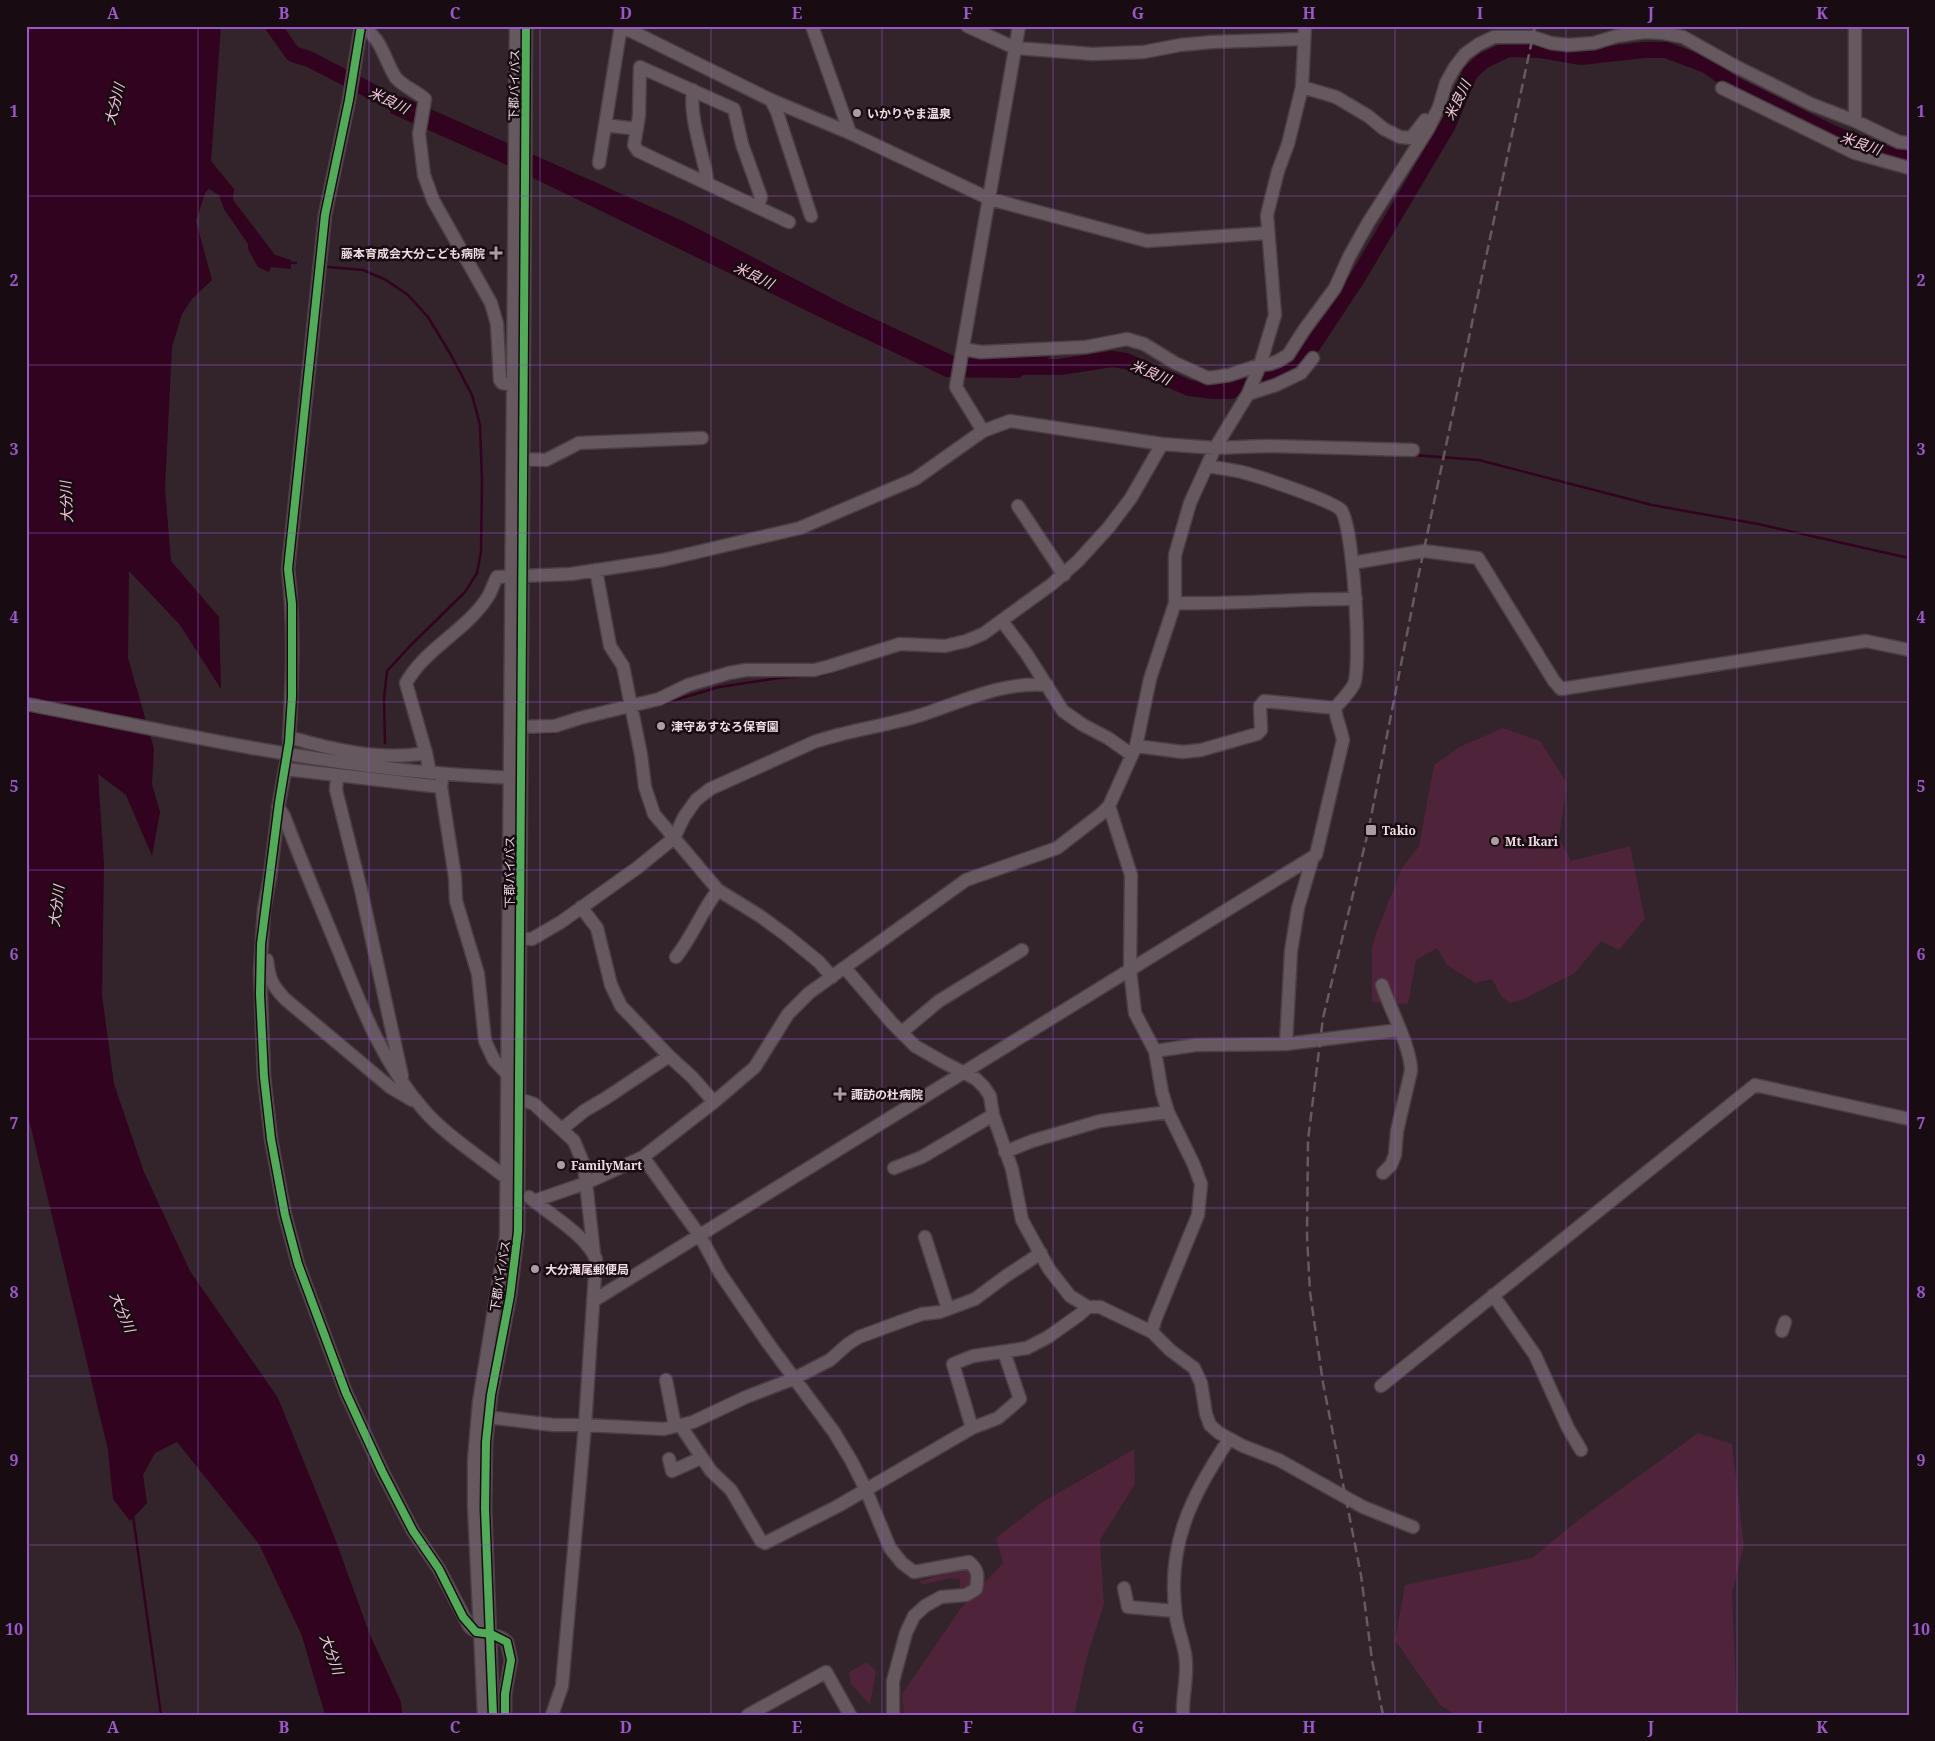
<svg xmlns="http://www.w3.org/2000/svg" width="1935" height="1741" viewBox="0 0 1935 1741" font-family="'Noto Serif','Noto Sans JP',serif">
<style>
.green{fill:#4f233a}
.water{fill:#31031e}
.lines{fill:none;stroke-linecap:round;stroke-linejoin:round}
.stream{stroke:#31031e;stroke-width:2.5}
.river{stroke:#31031e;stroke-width:16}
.minor-casing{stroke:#4c3e45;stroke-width:15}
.minor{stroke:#65595f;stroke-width:12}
.rail{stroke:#665a61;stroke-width:2.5;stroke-dasharray:10 5;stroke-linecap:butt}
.cycleway-casing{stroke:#180c12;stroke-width:11}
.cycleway{stroke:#51ab58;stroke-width:8}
.grid{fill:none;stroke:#9858c8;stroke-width:1;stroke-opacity:0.55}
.poi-dot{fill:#ad9ba3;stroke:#180c12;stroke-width:2}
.labels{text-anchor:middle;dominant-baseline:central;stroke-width:5;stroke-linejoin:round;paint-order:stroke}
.street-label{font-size:12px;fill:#eedbe3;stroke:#180c12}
.poi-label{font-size:12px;font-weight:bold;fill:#eedbe3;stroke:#180c12;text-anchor:start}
.water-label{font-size:14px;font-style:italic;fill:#f5c8dd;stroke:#180c12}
.neatline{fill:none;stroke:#9858c8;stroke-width:2}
.grid-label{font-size:16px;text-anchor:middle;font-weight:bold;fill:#9858c8}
</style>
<rect width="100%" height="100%" fill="#33232b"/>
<path class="green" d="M1503,728l37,13 27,42 -8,55 12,23 59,-15 15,73 -26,31 -18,-9 -26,32 -51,26 -14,4 -9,-7 -9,-17 -17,4 -28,-18 -10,-17 -21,12 -8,44 -36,-2v-54l5,-17 25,-63 17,-22 15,-81 27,-19z
M1698,1433l34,11 12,101 -12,48 5,122h-281l-16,-10 -45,-65 10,-55 127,-27 49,-40z
M1134,1449l1,35 -35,56 4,64 -17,53 -13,58h-170l-2,-21 59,-86 42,-45 -7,-25 45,-35z
M965,1567l8,5v11l-13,7v-11l-9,-1 -30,7 -1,-4z
M867,1662l9,9 -6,34 -19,-21 -2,-12z"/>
<path class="water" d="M26,26h195l-10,135 23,28 -1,11 42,55 16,5v9l-20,-2 -2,5 -11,-5 -10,-18v-5l-24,-35 -5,-14 -10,-6 -4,4 -9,28 16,59 -20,19 -10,15 -10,33 -7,141 6,73 48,56 2,72 -41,-64 -51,-54 -1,87 26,91 -2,35 8,28 -8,44 -26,-61 -28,-21 6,90 -2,131 12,89 30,88 46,99 88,127 56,138 36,99 31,67 1,13h-77l-23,-79 -43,-92 -82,-102 -22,11 -12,22 4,28 -17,18 -17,-22 -5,-49 -82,-343z
M401,96l284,126 162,84 107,50 29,3 68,-3 -32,22 -73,-1 -112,-53 -338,-164 -106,-47z"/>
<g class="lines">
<path class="stream" d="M287,263h9
M328,267l35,3 23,10 22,15 20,22 23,38 21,40 8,30 2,57 -1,70 -4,21 -12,19 -56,55 -22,24 -3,28 1,44
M1337,454l29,1
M1414,455l65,5 173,45 106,19 151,34
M814,676l8,-1 14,-4
M665,703l54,-16 60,-9 30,-2
M535,733h19l12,-4
M133,1516l28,199"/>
<path class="river" d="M273,26l20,28 16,5 106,55
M1013,367h47l52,-8 14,2 63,27 25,3h17l19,-13 20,-2 24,-10 19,-21 45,-68 90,-152 22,-52 13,-12 25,-12 33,1 40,7 63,-7h22l40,15 29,20 95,47 34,14 32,11 13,2"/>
<defs>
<path id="minor" d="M621,26l150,74 79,33
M812,26l38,107 140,66 157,42 121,-8
M967,26l48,22 78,6 51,-2 36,-7 32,-3 92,-3
M1855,26v95
M360,27c21,7 25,35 36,51 8,9 20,13 29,21l-6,35 5,41 9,25 58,103 6,21 3,56 2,3 11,2
M1302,87l34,10 32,19 16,13 16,8 11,1 14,-18
M1722,88l133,65 54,15
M693,90c-3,21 4,45 9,66 2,9 5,17 5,26
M771,100l6,12 34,104
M605,125l32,4
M599,163l22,-137
M758,207l3,-10 -19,-53 -8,-35 -94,-42 -1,49 -5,29 4,6 151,71
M963,349l18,3 105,-5 41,-8 17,5 31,19 33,15 21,-3 31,-10 10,-1 8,-3 10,-6 16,-25 31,-42 14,-31 19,-34 60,-94 11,-22 7,-24 9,-16 10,-13 14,-10 15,-7h39l18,6 17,2 26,-2 23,-7 28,-4 18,1 20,4 52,29 76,38 44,17 44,21 10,1
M1248,394l28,-9 25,-12 12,-15
M983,431l-27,-44 63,-361
M523,459l23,1 33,-17 123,-5
M1018,506l46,69
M1352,563l72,-12 54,7 76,123 7,8 305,-48 43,9
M596,570l14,76 13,20 18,89 4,32 9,27 64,76 42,26 26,19 33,27 13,15
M1175,603c60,2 121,-5 181,-4
M1002,621l24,32 37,58 20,14 25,13 24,17
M26,704c117,22 234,49 352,63 46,6 93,9 140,11
M513,727l42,-1 25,-8 79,-19 29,-14 41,-12 17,-3h68l16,-4 70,-22 45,2 21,-5 17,-7 69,-50 26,-23 31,-34 22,-29 31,-54
M289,737c44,13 93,24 137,16
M289,742c3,-58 6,-116 -1,-173l37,-354 24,-115 12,-74
M1136,746l47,6 18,-2 56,-16 4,-4 -1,-24 4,-5 71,7
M286,764l-7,39 -9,74 -6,32 -4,63 4,105 7,62 14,76 13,49 48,129 36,78 31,60 26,38 30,57c10,12 27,5 38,16l4,18 -6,34v21
M285,769l156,18 1,-8
M430,773l-4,-20 -20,-70c20,-36 62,-53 83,-88 3,-6 5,-12 8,-18l74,-3 92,-14 137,-32 115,-49 68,-48 27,-10 152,23 53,4 51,-2 147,4
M337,775l-1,15 25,100 41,186
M441,787l14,90 1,24 22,73 7,67 9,19 13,14
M1109,806l22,69 -1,95 5,43 20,38 7,41 6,20 26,53 7,19 -3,31 -43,105 -3,12
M278,807l6,9c17,45 36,89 54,133 23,57 44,113 85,160 23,27 59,49 87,72
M581,907l16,21 14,57 10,21 48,50 23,21 22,25
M511,938l21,1 29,-17 76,-54 37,-30 10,-21 12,-17 14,-11 104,-47c35,-12 72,-16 107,-27 41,-13 82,-34 126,-30
M676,957c17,-21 25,-45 42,-67
M267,960c2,19 5,25 18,39l105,88 22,13
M845,968l47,55 23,23 28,16 33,17 8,8 6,9 3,19 19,54 10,51 27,49 21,27 18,11h12l52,25 18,18 24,18 7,15 5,31 4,11 9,8 24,13 36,14 84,47 50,20
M1382,985c8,24 29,62 29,86l-14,60 -2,24 -4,10 -8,8
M902,1032l37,-31 83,-51
M1286,1044l5,-93 7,-43 15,-51
M1155,1051l41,-6 90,-1 113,-14
M511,1096l23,8 40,37 10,24 10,89
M562,1129l22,-18 22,-13 63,-42
M1005,1152l27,-11 68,-20 68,-9
M643,1157l57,79 20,37 48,70 66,89 18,30 14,28 24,58 12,15 12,9 55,-10c10,8 9,15 7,27l-10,6 -25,2 -16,9 -11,10 -8,17 -13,48v34
M894,1168l28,-11 71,-42
M529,1197c20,17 57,38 67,62l-11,166 -23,261 -10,29
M534,1201l52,-18 57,-26 71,-55 41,-35 33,-53 21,-21 157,-113 91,-32 44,-34 8,-8 27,-60 14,-67 25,-76v-48l15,-52 25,-55 33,-54 12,-29 15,-50 -8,-100 11,-44 10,-27 14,-57 3,-61
M925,1237l23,72
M1493,1295l42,60 33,73 13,22
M593,1301l723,-446 27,-115c-2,-11 -7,-21 -8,-32 6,-7 15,-16 19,-24 8,-19 -1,-160 -13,-174 -8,-9 -88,-36 -104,-39 -9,-2 -20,-3 -30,-5
M1782,1331l3,-9
M666,1380l9,46
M1381,1386l374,-301 154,34
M488,1417l65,8h32l59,3 20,1 29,-7 53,-25 47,-18 37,-19 18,-16 11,-7 46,-17 17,-6 18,-2 35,-13 31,-23 35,-23
M680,1425l31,46 20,19 30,51 4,2 73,-37 134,-78 -19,-64 20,-8 54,-8 21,-11 31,-22 9,-8
M972,1428l26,-10 22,-19 -16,-47
M669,1459l3,12 29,-13
M1124,1588l4,19 47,4
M484,1715l-10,-210v-45l5,-58 27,-165 10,-1211
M493,1715l-8,-207 1,-66 5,-47 19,-99 8,-65 8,-1205
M748,1715l78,-43 24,43
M1183,1715c-1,-21 6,-41 2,-61 -2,-12 -7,-24 -9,-37 -10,-73 15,-119 53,-178"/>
</defs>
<use href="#minor" class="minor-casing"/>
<use href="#minor" class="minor"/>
<path class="rail" d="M1383,1715l-11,-55 -11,-85 -38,-192 -13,-91 -3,-56 1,-96 15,-122 45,-186 51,-259 116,-547"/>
<defs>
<path id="cycleway" d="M361,26l-12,74 -24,115 -37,354 4,35v93l-3,45 -10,61 -18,141 -1,50 4,83 7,62 14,76 13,49 48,129 36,78 31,60 26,38 24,48 13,15 15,2 16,8 4,18 -6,34v21
M493,1715l-8,-207 1,-66 5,-47 19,-99 8,-65 8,-1205"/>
</defs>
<use href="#cycleway" class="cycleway-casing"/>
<use href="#cycleway" class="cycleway"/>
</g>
<path class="grid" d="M198,26v1689M369,26v1689M540,26v1689M711,26v1689M882,26v1689M1053,26v1689M1224,26v1689M1395,26v1689M1566,26v1689M1737,26v1689M26,196h1883M26,365h1883M26,533h1883M26,702h1883M26,870h1883M26,1039h1883M26,1208h1883M26,1376h1883M26,1545h1883"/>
<g class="poi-dot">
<circle cx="857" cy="113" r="5"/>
<path d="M493.5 245.5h5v5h5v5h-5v5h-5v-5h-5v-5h5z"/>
<circle cx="661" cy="726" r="5"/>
<rect x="1365" y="824" width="12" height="12" rx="2.5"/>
<circle cx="1495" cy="841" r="5"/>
<path d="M837.5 1086.5h5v5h5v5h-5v5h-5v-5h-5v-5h5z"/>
<circle cx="561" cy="1165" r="5"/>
<circle cx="535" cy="1269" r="5"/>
</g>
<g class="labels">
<g class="street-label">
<text transform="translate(514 85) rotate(-89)">下郡バイパス</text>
<text transform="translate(509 872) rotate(-90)">下郡バイパス</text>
<text transform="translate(500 1276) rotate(-81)">下郡バイパス</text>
</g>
<g class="poi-label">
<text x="867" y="113">いかりやま温泉</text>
<text x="485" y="253" text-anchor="end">藤本育成会大分こども病院</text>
<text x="671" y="726">津守あすなろ保育園</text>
<text x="1382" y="830">Takio</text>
<text x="1505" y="841">Mt. Ikari</text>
<text x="851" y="1094">諏訪の杜病院</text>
<text x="571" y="1165">FamilyMart</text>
<text x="545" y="1269">大分滝尾郵便局</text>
</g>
<g class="water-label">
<text transform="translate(389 100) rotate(26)">米良川</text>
<text transform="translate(1457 100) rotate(-64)">米良川</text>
<text transform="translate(114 104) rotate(-76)">大分川</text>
<text transform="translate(1861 143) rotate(19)">米良川</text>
<text transform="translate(754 275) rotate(26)">米良川</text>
<text transform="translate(1151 372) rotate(23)">米良川</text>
<text transform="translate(66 502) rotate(-93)">大分川</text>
<text transform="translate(56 906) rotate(-83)">大分川</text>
<text transform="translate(123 1312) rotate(67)">大分川</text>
<text transform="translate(332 1654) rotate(70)">大分川</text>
</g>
</g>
<rect width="1935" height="1741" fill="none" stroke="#180c12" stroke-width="55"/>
<rect x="28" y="28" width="1880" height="1686" class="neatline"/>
<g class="grid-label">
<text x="113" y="19">A</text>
<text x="284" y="19">B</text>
<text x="455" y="19">C</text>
<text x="626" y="19">D</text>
<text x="797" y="19">E</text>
<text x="968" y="19">F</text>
<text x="1138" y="19">G</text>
<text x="1309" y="19">H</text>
<text x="1480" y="19">I</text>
<text x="1651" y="19">J</text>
<text x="1822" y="19">K</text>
<text x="14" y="117">1</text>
<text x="1921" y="117">1</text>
<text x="14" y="286">2</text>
<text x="1921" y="286">2</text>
<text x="14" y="455">3</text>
<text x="1921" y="455">3</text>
<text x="14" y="623">4</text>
<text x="1921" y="623">4</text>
<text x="14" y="792">5</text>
<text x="1921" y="792">5</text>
<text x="14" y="960">6</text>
<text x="1921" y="960">6</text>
<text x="14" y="1129">7</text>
<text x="1921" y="1129">7</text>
<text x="14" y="1298">8</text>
<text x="1921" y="1298">8</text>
<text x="14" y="1466">9</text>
<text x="1921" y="1466">9</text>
<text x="14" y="1635">10</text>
<text x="1921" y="1635">10</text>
<text x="113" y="1733">A</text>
<text x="284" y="1733">B</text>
<text x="455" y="1733">C</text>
<text x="626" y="1733">D</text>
<text x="797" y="1733">E</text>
<text x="968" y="1733">F</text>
<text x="1138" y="1733">G</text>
<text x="1309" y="1733">H</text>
<text x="1480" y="1733">I</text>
<text x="1651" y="1733">J</text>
<text x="1822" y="1733">K</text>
</g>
</svg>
